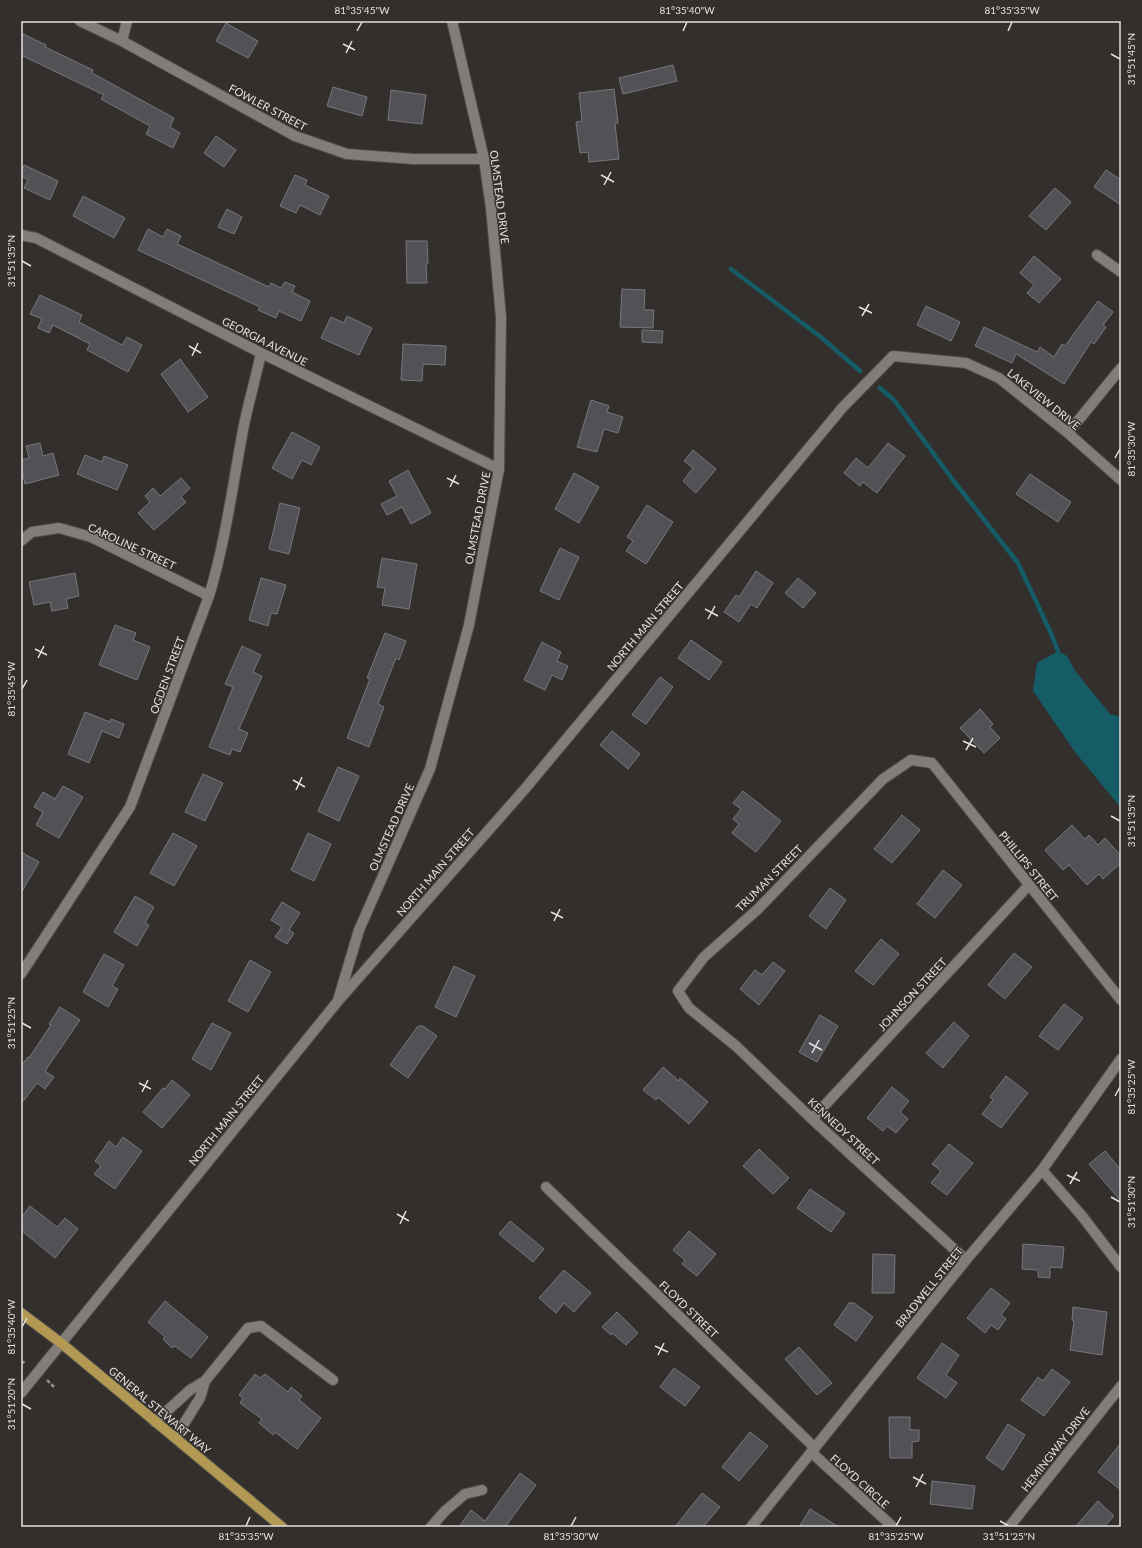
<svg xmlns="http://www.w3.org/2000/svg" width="1142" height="1548" viewBox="0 0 1142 1548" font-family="Lato,sans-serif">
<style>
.water{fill:#165c67}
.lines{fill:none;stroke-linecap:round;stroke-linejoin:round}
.stream{stroke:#165c67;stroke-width:4.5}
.building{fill:#515156;stroke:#78787c}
.minor-casing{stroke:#4f4c4a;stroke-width:12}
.major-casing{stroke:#4f4c4a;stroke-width:12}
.path{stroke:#928e8d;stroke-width:2.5;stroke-dasharray:4 2;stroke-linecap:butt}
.minor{stroke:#827c7a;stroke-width:10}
.major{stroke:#b39854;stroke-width:10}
.ticks{fill:none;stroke:#e4e1e0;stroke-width:1.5}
.labels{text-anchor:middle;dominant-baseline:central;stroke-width:3;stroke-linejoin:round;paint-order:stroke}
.street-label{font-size:11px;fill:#e4e1e0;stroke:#332f2d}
.neatline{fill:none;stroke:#e4e1e0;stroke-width:1.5}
.ticks-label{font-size:10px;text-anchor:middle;fill:#e4e1e0}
</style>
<rect width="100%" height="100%" fill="#332f2d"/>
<path class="water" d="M1058,651l9,5 9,16 34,42 11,3v91l-46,-56 -42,-61 4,-28z"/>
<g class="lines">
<path class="stream" d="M731,269l91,69 38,33
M880,388l14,12 59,80 65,83 32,68 8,20"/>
</g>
<path class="building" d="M226,23l32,18 -10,17 -32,-17z
M21,33l25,12 -1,2 48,23 -1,3 82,45 -4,9 10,6 -7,15 -27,-14 4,-8 -49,-27 3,-4 -83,-40z
M673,65l4,16 -54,13 -4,-16z
M333,87l34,10 -5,19 -35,-10z
M614,89l4,34 -3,1 4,35 -30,3 -1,-10 -8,1 -4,-31 6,-1 -3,-28z
M391,90l35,5 -4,29 -34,-4z
M216,136l20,14 -12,17 -20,-14z
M24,165l34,16 -8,19 -26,-12 4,-8 -7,-4v-4z
M1106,170l15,10v25l-27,-18z
M295,175l12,5 -2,5 24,11 -9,19 -20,-10 -4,8 -16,-7z
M1055,188l16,14 -25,28 -17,-14z
M83,196l42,22 -11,20 -41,-22z
M227,209l15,8 -8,17 -16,-7z
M148,229l15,8 4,-8 14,7 -4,8 92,43 2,-4 10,5 4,-6 10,4 -3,6 18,9 -9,20 -22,-10 -3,7 -18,-8 2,-3 -122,-57z
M406,241h21l1,23h-2l1,19h-20z
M1034,256l27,23 -22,24 -12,-10 7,-8 -14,-12z
M622,289l23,1 -1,20h10l-1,18 -33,-1z
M40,295l42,20 -3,7 43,23 5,-8 15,8 -14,27 -41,-22 3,-6 -37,-19 -4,8 -11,-5 4,-9 -12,-5z
M1098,301l15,11 -10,13 3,2 -12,17 -3,-2 -27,42 -48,-30 -4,9 -37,-17 9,-19 53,25 3,-5 14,10 8,-13 3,2z
M926,306l34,16 -9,19 -34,-16z
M347,316l25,12 -13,27 -38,-17 10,-21 13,6z
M642,330l21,1 -1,12 -20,-1z
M403,344l43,2 -1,19 -22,-1 -1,17 -21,-1z
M180,359l28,38 -20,15 -27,-38z
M591,400l18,6 -2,6 16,5 -5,16 -14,-4 -7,23 -20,-5z
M292,432l28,15 -9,18 -9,-5 -10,19 -20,-11z
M40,443l3,13 10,-3 6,22 -34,9 -4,-17v-7l8,-2 -3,-12z
M888,443l17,13 -28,37 -14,-11 -3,4 -16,-13 12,-15 12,10z
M693,450l23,19 -20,24 -13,-12 10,-13 -9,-7z
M85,455l17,7 2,-6 24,9 -11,25 -40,-16z
M408,470l23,43 -20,11 -9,-17 -15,8 -6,-11 16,-8 -8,-15z
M574,473l25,14 -20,36 -24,-14z
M1030,474l41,28 -13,20 -42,-28z
M181,478l9,10 -9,9 5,5 -32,28 -16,-17 12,-11 -5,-6 8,-8 7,8z
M280,503l20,5 -11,46 -20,-5z
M647,505l26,17 -27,42 -20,-13 7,-10 -6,-4z
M560,548l19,9 -20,43 -19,-9z
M382,558l35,6 -8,45 -27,-4 3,-17 -8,-1z
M756,571l17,12 -16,25 -6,-4 -12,18 -15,-10 12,-17 3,2z
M75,573l4,23 -13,3 2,9 -16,3 -2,-9 -16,3 -5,-23z
M261,578l25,7 -9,29 -6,-1 -3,13 -19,-6z
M798,578l18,15 -13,15 -18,-15z
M115,625l21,8 -3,7 17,7 -13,33 -38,-15z
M385,633l21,8 -7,19 -3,-2 -18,46 6,3 -15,40 -22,-9 23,-59 -3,-1z
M691,640l31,22 -13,18 -31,-22z
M542,642l19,10 -4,9 11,5 -6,14 -10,-5 -7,15 -21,-10z
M242,646l19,9 -8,17 9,4 -23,53 9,4 -8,19 -8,-3 -2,6 -21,-8 24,-60 -8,-3z
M660,677l13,10 -27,37 -14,-9z
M980,709l13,15 -3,3 10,11 -16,15 -24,-25z
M85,712l25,10 1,-3 13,5 -5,14 -17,-7 -13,32 -21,-9z
M612,731l28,23 -12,15 -28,-24z
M338,767l21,9 -20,45 -21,-10z
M203,774l20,9 -18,38 -20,-9z
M63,786l20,11 -24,41 -23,-13 7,-13 -9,-5 9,-15 12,7z
M743,791l38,30 -25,31 -24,-19 7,-9 -6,-5 8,-10 -8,-6z
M902,815l18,15 -28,33 -18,-14z
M1072,825l13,14 4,-4 9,10 7,-7 16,18v7l-18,16 -4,-5 -12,11 -18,-20 -6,5 -18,-20z
M173,833l24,13 -23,40 -24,-13z
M308,833l23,11 -17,37 -23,-11z
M21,852l18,10 -18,31z
M943,870l19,15 -27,33 -18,-14z
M830,888l16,12 -20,29 -17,-13z
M135,896l19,11 -9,16 4,2 -12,21 -23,-14z
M282,902l18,11 -11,17 5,3 -7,11 -12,-7 7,-10 -11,-7z
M881,939l18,15 -26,31 -18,-14z
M1014,953l18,14 -27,32 -17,-14z
M104,954l20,11 -12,21 6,3 -10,18 -25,-15z
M250,960l21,12 -23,40 -20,-11z
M773,962l12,9 -26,34 -19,-16 15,-19 7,5z
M454,966l21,10 -19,41 -21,-10z
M1064,1004l19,14 -25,32 -19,-14z
M60,1007l20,13 -35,51 9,6 -9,12 -8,-6 -16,21v-38l7,-9 1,1 22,-33 -2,-1z
M820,1015l18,11 -21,36 -18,-10z
M954,1022l15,14 -26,32 -17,-15z
M212,1023l19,10 -20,37 -19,-11z
M418,1026h5l14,10 -29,42 -18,-13z
M663,1067l16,14 1,-3 28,24 -19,22 -31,-27 -2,3 -13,-10z
M1006,1076l22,17 -27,35 -19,-14 11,-14 -3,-3z
M172,1080l18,15 -28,33 -19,-16 20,-24 2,1z
M892,1087l17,14 -9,11 8,7 -12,14 -9,-7 -4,5 -16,-13z
M123,1137l19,14 -27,38 -21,-15 7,-8 -6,-5 14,-20 7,6z
M949,1144l24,19 -26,32 -16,-12 10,-12 -9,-7z
M759,1149l30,29 -16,16 -30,-28z
M1105,1151l16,19v31l-32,-37z
M810,1189l35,24 -14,19 -34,-24z
M30,1206l27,21 8,-9 13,11 -23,29 -34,-28v-12z
M510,1221l34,28 -11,13 -34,-28z
M689,1231l27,23 -19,22 -15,-12 3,-4 -12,-10z
M1023,1244l41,3 -2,21 -12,-1v11l-12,-1v-7l-16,-1z
M873,1254l22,1 -1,38h-22z
M564,1270l27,23 -17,19 -10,-9 -8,10 -17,-15z
M991,1288l19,15 -9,12 5,4 -8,11 -7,-5 -6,8 -18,-15z
M165,1301l43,36 -17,21 -16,-12 -3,2 -9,-9 2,-2 -17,-15z
M849,1303h5l19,14 -17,24 -22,-16z
M1073,1307l34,5 -5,43 -32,-5 4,-29 -2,-1z
M617,1312l21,21 -12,12 -14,-12 -1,2 -9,-8z
M942,1343l17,12 -13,20 11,8 -11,15 -29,-20z
M799,1347l33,36 -15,12 -32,-36z
M674,1368l26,19 -15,19 -25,-19z
M1052,1369l18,13 -26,34 -23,-16 17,-23 5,4z
M255,1374l5,4 5,-4 23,18 3,-5 11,9 -3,4 22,18 -24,31 -22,-17 -2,3 -14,-12 3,-4 -22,-16 3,-5 -4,-3z
M889,1417h21v13h9v11l-7,1v16h-22z
M1008,1424l17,11 -22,35 -17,-12z
M750,1432l18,14 -29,35 -17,-14z
M1121,1443v47l-23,-18z
M520,1473l16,12 -31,42h-46l12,-17 14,11z
M932,1481l43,5 -3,23 -42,-5z
M702,1493l18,14 -17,20h-28z
M1098,1501l16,15 -10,11h-29z
M810,1509l29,18h-40z"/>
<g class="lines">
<defs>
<path id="minor" d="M80,21l42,20 173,95 52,18 66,5h71
M122,41l5,-20
M21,235l15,3 225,115 238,116
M1097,255l24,17
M1068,433l53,-65
M21,541l11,-9 27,-4 32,9 118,59
M21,974l109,-167 79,-211c17,-56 24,-114 35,-171 5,-24 12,-48 17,-72
M339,997l20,-67 71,-161 39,-144 30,-156 2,-152 -10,-109 -7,-49 -32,-138
M812,1119l217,-234
M1042,1170l40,46 39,51
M546,1187l269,261
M966,1260l-154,-141 -76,-73 -47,-38 -11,-17 26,-34 54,-48 125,-130 28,-19 21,3 189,237
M205,1381l43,-53 13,-2 72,54
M21,1393l317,-392 186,-211 319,-383 50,-51 73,7 33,15 69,55 53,47
M155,1422l35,-32 15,-9 -5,17 -25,40
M811,1452l82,75
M431,1527l14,-16 20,-17 17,-4
M751,1527l215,-267 76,-90 79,-111
M1009,1527l112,-141"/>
<path id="major" d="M21,1313l40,30 221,184"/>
</defs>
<use href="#minor" class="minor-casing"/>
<use href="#major" class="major-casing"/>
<path class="path" d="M21,1361l4,2
M47,1380l7,7"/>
<use href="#minor" class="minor"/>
<use href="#major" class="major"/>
</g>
<path class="ticks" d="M357,31l5,-9M683,31l4,-9M1008,31l4,-9M343,44l12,6M346,53l6,-12M1111,54l9,5M601,175l13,7M604,185l7,-13M22,261l9,5M859,307l13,6M862,316l7,-12M189,346l12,7M192,356l6,-13M1115,458l5,-9M447,478l12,6M450,487l6,-12M705,609l13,7M708,619l7,-13M35,649l12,6M38,658l6,-12M22,689l5,-9M963,741l13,6M966,750l7,-12M293,780l12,7M296,790l6,-13M1111,816l9,5M551,912l12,6M554,921l6,-12M22,1023l9,5M809,1043l13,7M812,1053l7,-13M139,1083l12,6M142,1092l6,-12M1115,1096l5,-9M1067,1175l13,6M1070,1184l7,-12M1111,1197l9,5M397,1214l12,7M400,1224l6,-13M22,1327l5,-9M655,1346l13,6M658,1355l6,-12M22,1404l9,5M913,1477l13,7M916,1487l7,-13M1000,1521l9,5M246,1526l4,-9M571,1526l5,-9M896,1526l5,-9"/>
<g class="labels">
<g class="street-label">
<text transform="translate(268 107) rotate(28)">FOWLER STREET</text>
<text transform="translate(500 197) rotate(83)">OLMSTEAD DRIVE</text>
<text transform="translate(265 341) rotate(27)">GEORGIA AVENUE</text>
<text transform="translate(1044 399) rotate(39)">LAKEVIEW DRIVE</text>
<text transform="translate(477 518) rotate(-79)">OLMSTEAD DRIVE</text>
<text transform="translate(132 546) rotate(25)">CAROLINE STREET</text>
<text transform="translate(645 626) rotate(-50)">NORTH MAIN STREET</text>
<text transform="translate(167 675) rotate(-70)">OGDEN STREET</text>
<text transform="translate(391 827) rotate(-66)">OLMSTEAD DRIVE</text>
<text transform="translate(1029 866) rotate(51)">PHILLIPS STREET</text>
<text transform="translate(435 872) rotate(-49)">NORTH MAIN STREET</text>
<text transform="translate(769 878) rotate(-45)">TRUMAN STREET</text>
<text transform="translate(912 994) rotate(-47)">JOHNSON STREET</text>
<text transform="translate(226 1120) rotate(-51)">NORTH MAIN STREET</text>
<text transform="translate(844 1131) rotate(43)">KENNEDY STREET</text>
<text transform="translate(929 1287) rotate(-51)">BRADWELL STREET</text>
<text transform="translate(689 1309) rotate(44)">FLOYD STREET</text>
<text transform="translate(160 1410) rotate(40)">GENERAL STEWART WAY</text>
<text transform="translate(1055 1449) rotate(-52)">HEMINGWAY DRIVE</text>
<text transform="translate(860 1481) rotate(42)">FLOYD CIRCLE</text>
</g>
</g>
<rect width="1142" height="1548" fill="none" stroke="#332f2d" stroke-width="44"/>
<rect x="22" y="22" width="1098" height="1504" class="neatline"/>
<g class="ticks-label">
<text x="362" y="14">81°35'45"W</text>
<text x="687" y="14">81°35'40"W</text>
<text x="1012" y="14">81°35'35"W</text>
<text transform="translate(1131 59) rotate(-90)" y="4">31°51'45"N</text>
<text transform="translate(11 261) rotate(-90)" y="4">31°51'35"N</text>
<text transform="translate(1131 449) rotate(-90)" y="4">81°35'30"W</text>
<text transform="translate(11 689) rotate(-90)" y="4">81°35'45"W</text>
<text transform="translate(1131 821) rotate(-90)" y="4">31°51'35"N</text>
<text transform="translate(11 1023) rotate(-90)" y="4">31°51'25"N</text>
<text transform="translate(1131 1087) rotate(-90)" y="4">81°35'25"W</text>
<text transform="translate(1131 1202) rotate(-90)" y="4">31°51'30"N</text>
<text transform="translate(11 1327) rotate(-90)" y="4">81°35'40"W</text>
<text transform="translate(11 1404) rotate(-90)" y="4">31°51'20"N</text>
<text x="246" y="1540">81°35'35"W</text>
<text x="571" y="1540">81°35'30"W</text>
<text x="896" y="1540">81°35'25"W</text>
<text x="1009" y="1540">31°51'25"N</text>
</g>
</svg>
